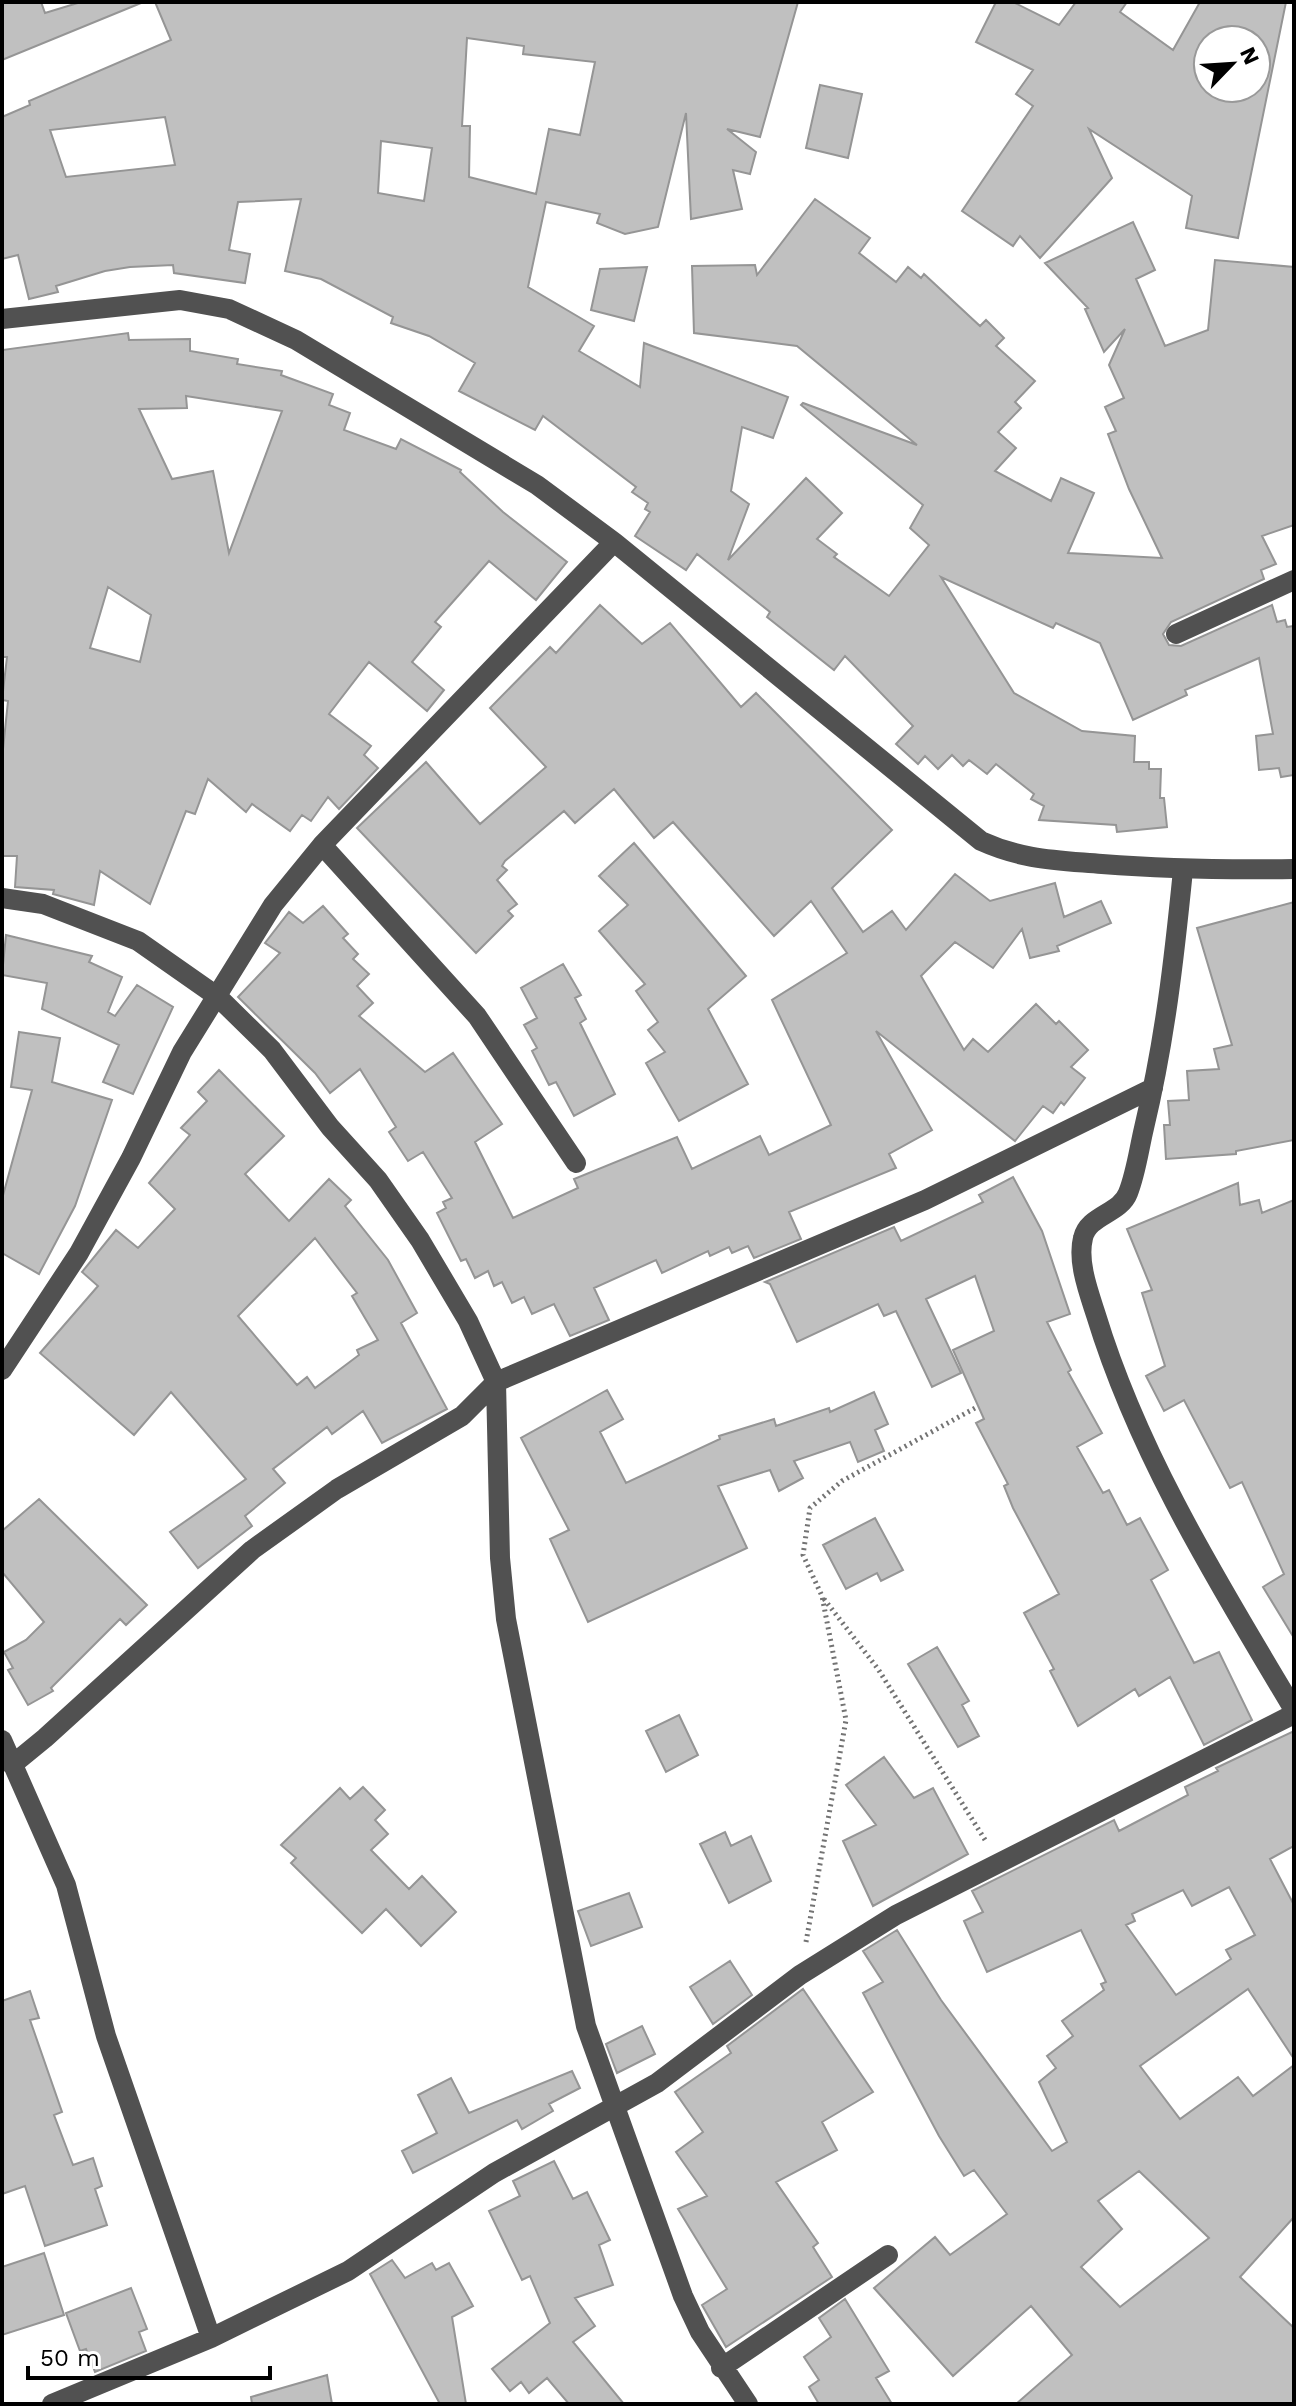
<svg xmlns="http://www.w3.org/2000/svg" width="1296" height="2406" viewBox="0 0 1296 2406" font-family="'Work Sans',sans-serif">
<style>
.building{fill:#c0c0c0;stroke:#959595;stroke-width:2;fill-rule:evenodd}
.lines{fill:none;stroke-linecap:round;stroke-linejoin:round}
.path{stroke:#737373;stroke-width:5;stroke-dasharray:2 4;stroke-linecap:butt}
.minor{stroke:#515151;stroke-width:20}
</style>
<rect width="100%" height="100%" fill="#fff"/>
<path class="building" d="M2,2h39l4,11 36,-11 60,1 -139,57z
M155,2h643l-38,135 -33,-8 29,23 -6,22 -17,-4 9,39 -51,10 -5,-106 -28,114 -33,7 -28,-11 3,-9 -54,-12 -18,85 66,39 -15,25 61,36 4,-44 144,54 -15,41 -31,-11 -11,64 18,13 -21,56 78,-82 36,35 -25,26 20,15 -3,3 55,39 40,-51 -19,-17 13,-23 -122,-100 2,-2 114,42 -120,-99 -103,-13 -2,-67 63,-1 2,10 58,-76 55,39 -11,15 37,29 12,-15 13,11 3,-4 56,52 6,-6 18,18 -8,8 39,35 -20,21 6,6 -23,24 18,16 -21,23 56,30 10,-23 33,15 -26,60 94,5 -33,-69 -21,-55 8,-3 -11,-24 19,-9 -15,-33 16,-36 -21,23 -19,-43 3,-1 -43,-45 88,-41 22,48 -19,9 29,67 43,-16 7,-70 79,7v258l-32,11 14,28 -15,6 3,9 -93,43 -8,12 6,11 12,1 91,-41 5,17 8,-2 2,7 7,-1v149l-13,2 -2,-9 -20,2 -3,-34 17,-2 -14,-76 -74,32 2,5 -54,25 -33,-77 -44,-20 -3,5 -112,-51 73,116 68,38 53,5 -1,26h15v7h12l-1,29h4l3,29 -50,5 -1,-7 -77,-5 5,-14 -13,-7 3,-5 -38,-30 -9,10 -18,-14 -6,6 -11,-11 -14,14 -13,-13 -7,8 -22,-20 17,-18 -68,-70 -11,14 -67,-53 3,-5 -73,-58 -11,16 -51,-34 15,-24 -5,-3 3,-6 -16,-11 4,-5 -93,-71 -8,14 -76,-39 16,-28 -46,-27 -38,-13 2,-6 -72,-38 -36,-8 16,-72 -63,3 -9,48 21,4 -5,29 -71,-10 -1,-8 -43,2 -25,4 -49,15 2,6 -29,7 -11,-44 -16,4v-142l28,-12 -1,-4 142,-61zM467,38l57,8 -1,8 72,8 -15,73 -31,-6 -13,65 -67,-17 1,-51h-8zM165,117l10,48 -109,12 -16,-47zM381,141l51,7 -8,53 -46,-8z
M996,2h17l46,23 17,-23h51l-7,10 53,38 27,-48h86l-48,236 -52,-10 6,-32 -103,-67 23,49 -72,80 -20,-22 -7,10 -51,-35 71,-105 -17,-12 17,-24 -57,-28zM1208,40h48v48h-48z
M820,85l42,9 -14,64 -42,-10z
M647,267l-13,54 -43,-11 9,-41z
M128,333l1,7 61,-1v12l48,8 -1,5 45,7 -1,4 52,19 -4,11 21,8 -6,17 52,19 5,-10 60,31 -1,2 43,40 64,50 -31,38 -47,-39 -54,61 6,5 -29,35 32,28 -17,21 -58,-49 -40,52 42,32 -7,9 14,13 -39,41 -11,-12 -17,24 -9,-6 -12,16 -38,-27 -6,8 -38,-33 -13,35 -9,-3 -36,93 -50,-33 -6,34 -41,-11 1,-4 -39,-3 2,-31h-15v-97l6,-58 -6,-1 5,-43h-5v-307zM186,396l96,15 -53,142 -16,-82 -41,8 -33,-70 48,-1zM108,587l43,28 -11,47 -50,-14z
M600,605l42,39 28,-21 71,84 15,-14 136,137 -60,58 31,44 29,-21 14,19 49,-56 35,27 65,-18 9,34 37,-16 10,22 -54,23 2,5 -29,7 -8,-29 -29,39 -38,-26 -34,34 43,74 9,-11 15,13 48,-48 20,20 3,-3 29,29 -17,17 14,11 -21,27 -3,-3 -8,11 -10,-7 -28,35 -139,-110 56,99 -43,24 7,14 -107,44 12,27 -47,19 -6,-12 -16,7 -3,-6 -19,9 -2,-5 -46,22 -6,-13 -62,28 15,32 -39,16 -16,-32 -22,10 -8,-17 -12,6 -10,-21 -8,4 -6,-15 -13,7 -9,-19 -5,2 -24,-48 9,-5 -3,-6 9,-4 -29,-46 -15,9 -19,-29 7,-5 -36,-58 -30,24 -15,-20 -77,-76 42,-44 -15,-10 24,-31 14,11 20,-17 25,28 -5,4 15,16 -5,5 16,15 -12,12 16,17 -14,13 66,56 28,-19 49,71 -27,18 38,76 65,-30 -4,-9 103,-42 15,32 68,-33 9,19 62,-30 -59,-125 75,-47 -36,-52 -37,35 -101,-114 -19,16 -40,-49 -39,34 -11,-12 -59,50 -3,5 5,4 -10,10 20,24 -9,7 5,5 -37,37 -119,-125 69,-66 54,62 66,-57 -56,-59 60,-61 6,6z
M634,843l112,133 -38,33 40,75 -69,37 -33,-58 19,-11 -17,-22 10,-8 -22,-31 9,-7 -46,-53 29,-26 -29,-29z
M1294,902v238l-58,11v3l-70,5 -2,-34h6l-2,-24 21,-1 -2,-29 32,-2 -5,-20 18,-4 -35,-117z
M6,935l86,21 -3,6 33,15 -14,35 7,4 22,-31 36,22 -40,87 -30,-12 16,-37 -77,-36 5,-26 -45,-8z
M563,964l18,31 -6,3 11,21 -6,4 35,71 -41,22 -18,-34 -7,3 -17,-34 5,-3 -13,-23 13,-7 -16,-30z
M19,1032l41,6 -8,44 60,18 -37,106 -36,68 -37,-21v-54l30,-109 -21,-3z
M219,1070l65,66 -39,38 44,47 40,-42 22,21 -6,6 43,54 29,53 -16,10 46,86 -65,34 -19,-32 -31,23 -5,-7 -54,42 12,14 -40,33 7,10 -54,42 -28,-36 76,-53 -75,-87 -37,43 -94,-82 58,-67 -16,-14 34,-42 22,18 37,-39 -26,-26 41,-48 -9,-7 26,-27 -9,-9zM315,1238l42,55 -5,3 26,44 -21,10 2,5 -44,33 -8,-11 -10,8 -59,-69z
M1013,1177l29,54 28,83 -23,8 24,48 -3,2 34,61 -25,14 26,46 6,-3 18,35 13,-7 28,52 -17,10 43,83 25,-11 33,68 -48,25 -34,-68 -31,19 -4,-7 -57,37 -28,-55 4,-2 -30,-56 35,-19 -46,-86 -9,-22 4,-2 -32,-61 8,-4 -31,-69 41,-19 -19,-55 -49,23 35,74 -29,14 -36,-76 -12,5 -6,-12 -81,38 -27,-58 -5,-2 129,-55 7,14 82,-39 -4,-7z
M1238,1183l2,22 19,-5 3,13 32,-13v438l-31,-51 21,-13 -42,-92 -12,6 -46,-88 -20,11 -18,-35 19,-10 -23,-73 10,-3 -25,-61z
M607,1390l16,29 -23,13 26,51 94,-44 -1,-3 55,-17 2,7 53,-18 1,4 44,-20 14,32 -13,6 9,21 -26,11 -8,-20 -56,19 9,17 -24,13 -9,-21 -52,16 29,62 -159,74 -38,-83 19,-9 -48,-92z
M39,1499l108,106 -21,20 -6,-6 -69,69 2,3 -25,14 -20,-35 5,-2 -9,-16 22,-12 18,-18 -42,-50v-41z
M875,1518l28,52 -22,11 -4,-8 -31,16 -23,-44z
M937,1647l32,54 -7,4 17,31 -21,11 -50,-83z
M679,1715l19,40 -32,17 -20,-41z
M1294,1731v115l-24,13 24,46v154l-46,-70 -108,77 40,53 58,-42 15,19 41,-31v152l-54,60 54,51v76h-278l56,-49 -41,-49 -78,70 -79,-88 61,-51 15,18 57,-41 -33,-44 -10,6 -25,-40 -76,-143 20,-11 -20,-31 34,-21 44,70 111,151 15,-9 -28,-60 17,-14 -9,-12 26,-20 -11,-15 42,-31 -3,-6 5,-2 -25,-52 -94,42 -23,-51 19,-9 -11,-21 142,-71 5,11 69,-36 -3,-8 33,-16 -2,-3zM1229,1887l26,48 -29,15 5,9 -55,36 -50,-70 9,-4 -3,-7 51,-24 9,16zM1139,2171l70,67 -89,69 -39,-40 41,-38 -24,-28z
M884,1757l30,41 19,-10 35,66 -95,52 -30,-65 33,-16 -30,-40z
M363,1787l22,23 -10,10 13,14 -17,16 38,39 13,-13 34,36 -35,34 -35,-37 -24,24 -71,-70 5,-5 -15,-13 59,-57 10,11z
M725,1832l6,14 20,-10 20,45 -42,22 -29,-59z
M629,1893l13,34 -51,19 -13,-35z
M730,1961l22,34 -39,29 -23,-37z
M803,1989l70,103 -51,30 15,28 -61,32 42,61 -5,4 19,30 -106,70 -24,-42 25,-16 -49,-80 29,-13 -31,-44 27,-20 -28,-40 56,-39 -4,-7z
M30,1991l9,27 -9,2 32,92 -8,3 19,50 20,-7 9,28 -7,3 12,36 -62,21 -20,-60 -23,8v-193z
M642,2026l13,28 -38,19 -11,-29z
M572,2071l8,17 -31,16 4,7 -31,18 -5,-9 -104,53 -11,-22 35,-18 -19,-38 33,-17 18,35z
M554,2161l19,38 14,-7 23,48 -11,5 14,40 -38,13 20,28 -22,16 51,62h-55l-22,-26 -18,15 -8,-11 -11,9 -18,-22 58,-46 -20,-47 -8,4 -33,-69 31,-15 -7,-15z
M44,2253l20,62 -62,20v-68z
M392,2260l13,18 27,-15 4,7 13,-7 24,43 -21,11 14,87h-26l-70,-130z
M131,2288l16,41 -8,3 7,19 -51,21 -9,-23 -6,2 -14,-38z
M845,2299l44,72 -13,7 16,26h-73l-10,-17 10,-7 -15,-23 27,-20 -12,-19z
M327,2375l5,29h-80l-1,-7z"/>
<g class="lines">
<path class="path" d="M824,1599l54,70 109,174
M806,1942l40,-222 -24,-124 -19,-41 7,-47 32,-27 135,-74"/>
<path class="minor" d="M2,319l178,-19 49,9 67,31 241,145 77,57 367,299c42,19 75,19 121,23 64,5 127,6 192,5
M1176,634l118,-54
M322,845l155,171 99,147
M1183,870c-9,90 -18,170 -39,258 -5,21 -8,45 -16,65 -8,21 -40,22 -45,45 -6,24 6,55 13,77 43,141 123,269 198,395
M2,898l41,6 95,37 80,56 54,53 58,77 48,53 42,60 48,81 28,61 4,176 6,61 80,407 97,270 17,36 48,72
M2,1370l77,-117 52,-95 51,-106 91,-147 49,-60 292,-303
M2,1740l64,145 40,151 105,302
M12,1765l33,-27 207,-188 85,-61 125,-73 34,-34 429,-182 228,-112
M721,2368l167,-113
M52,2404l159,-66 137,-67 146,-98 163,-90 143,-108 96,-60 398,-201"/>
</g>
<rect width="1296" height="2406" fill="none" stroke="#000000" stroke-width="8"/>
<g transform="translate(1232 64) rotate(65)"><circle r="38" fill="#ffffff" stroke="#999999" stroke-width="2"/>
<path d="M0-6L14 30L0 20L-14 30Z" fill="#000000"/>
<text y="-12" font-size="22" font-weight="bold" text-anchor="middle" fill="#000000">N</text>
</g>
<path d="M28 2366v12h242v-12" fill="none" stroke="#000000" stroke-width="4"/>
<text x="40" y="2366" font-size="24" fill="#000000" stroke="#ffffff" stroke-width="6" paint-order="stroke">50 m</text>
</svg>
